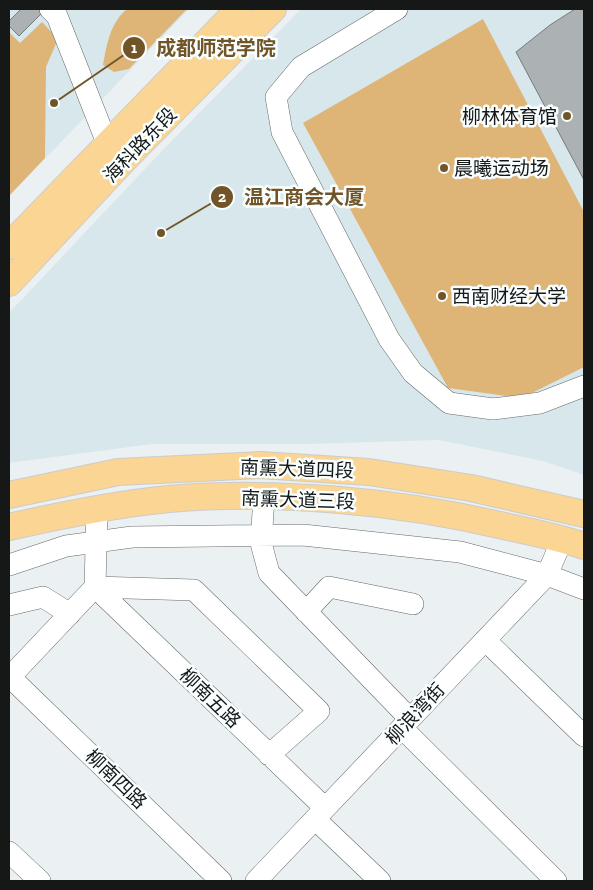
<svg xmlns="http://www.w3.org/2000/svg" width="593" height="890" viewBox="0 0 593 890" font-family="'Zilla Slab','Noto Sans SC',serif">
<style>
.built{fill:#d8e7eb}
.green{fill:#deb577}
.building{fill:#acb2b3;stroke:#767b7d}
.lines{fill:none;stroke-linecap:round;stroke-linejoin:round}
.minor-casing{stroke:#656a6b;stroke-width:22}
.major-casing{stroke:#ccc;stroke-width:28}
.minor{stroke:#fff;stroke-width:21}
.major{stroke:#fbd593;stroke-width:26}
.poi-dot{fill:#715528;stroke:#f9feff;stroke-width:2}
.labels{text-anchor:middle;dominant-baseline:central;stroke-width:5;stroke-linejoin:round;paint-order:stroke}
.poi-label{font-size:19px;fill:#161818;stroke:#f9feff;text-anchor:start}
.street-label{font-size:19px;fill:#161818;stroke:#f9feff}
.leader{fill:none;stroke:#715528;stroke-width:2}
.callout-dot{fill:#715528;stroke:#f9feff;stroke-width:2}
.mark-label{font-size:15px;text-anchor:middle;font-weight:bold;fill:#fff}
.callout-label{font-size:20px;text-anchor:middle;font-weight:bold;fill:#715528;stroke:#f9feff;stroke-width:5;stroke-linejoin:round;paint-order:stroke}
</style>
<rect width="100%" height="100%" fill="#ebf0f2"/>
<path class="built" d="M9,9h180l-180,187z
M301,9h283v466l-41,-14 -104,-21 -132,4h-155l-143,19v-150l151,-160z"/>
<path class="green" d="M127,9h60l-58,60 -15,3 -11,-7c4,-21 7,-42 24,-56z
M483,19l101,193v155l-62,31 -74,-10 -145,-265z
M42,22l16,17 -12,28 -1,91 -36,38v-164l11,11z"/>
<path class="building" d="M21,9h18l4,3 -24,24 -10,-10v-5z
M575,9h9v171l-68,-128 34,-27z"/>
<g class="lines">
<defs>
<path id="minor" d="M50,9l7,7 50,127
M397,9l-96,58 -25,30 6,35 107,207 24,34 36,30 44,6 47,-6 44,-17
M264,497l-3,46 8,30 141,146
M97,508l-2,79 230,221
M9,565l57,-19 66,-9 171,-2 157,17 87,23 37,14
M9,605l34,-8 27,17
M306,612l23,-25 84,17
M485,640l99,96
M10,677l211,204
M9,678l86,-91 99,3 125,121 -50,44
M402,728l154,153
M315,819l65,62
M9,852l31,29
M256,881l291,-306 15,-35"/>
<path id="major" d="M9,246l230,-237
M9,283l114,-122 150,-152
M9,495l109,-23 142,-7 109,7 102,16 113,26
M9,527c53,-12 106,-23 160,-28 108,-9 229,2 335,27 26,6 54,11 80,20"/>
</defs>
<use href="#minor" class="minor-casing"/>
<use href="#major" class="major-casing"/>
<use href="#minor" class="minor"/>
<use href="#major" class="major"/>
</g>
<g class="poi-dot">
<circle cx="567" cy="116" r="5"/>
<circle cx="444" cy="168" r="5"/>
<circle cx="442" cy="296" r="5"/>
</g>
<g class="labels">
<g class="poi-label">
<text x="557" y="116" text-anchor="end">柳林体育馆</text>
<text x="454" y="168">晨曦运动场</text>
<text x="452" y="296">西南财经大学</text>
</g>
<g class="street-label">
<text transform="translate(140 145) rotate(-46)">海科路东段</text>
<text transform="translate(297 469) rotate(2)">南熏大道四段</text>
<text transform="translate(298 500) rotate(2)">南熏大道三段</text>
<text transform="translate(210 698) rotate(44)">柳南五路</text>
<text transform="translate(415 714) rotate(-47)">柳浪湾街</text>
<text transform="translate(116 779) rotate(44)">柳南四路</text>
</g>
</g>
<path class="leader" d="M54 103L134 48M161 233L222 197"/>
<g class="callout-dot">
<circle cx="54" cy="103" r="5"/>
<circle cx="161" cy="233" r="5"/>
<circle cx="134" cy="48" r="12"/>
<circle cx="222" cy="197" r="12"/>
</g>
<g class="mark-label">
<text x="134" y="53">1</text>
<text x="222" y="202">2</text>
</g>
<g class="callout-label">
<text x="216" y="55">成都师范学院</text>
<text x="304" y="204">温江商会大厦</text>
</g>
<rect width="593" height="890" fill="none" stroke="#161818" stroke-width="20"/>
</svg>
